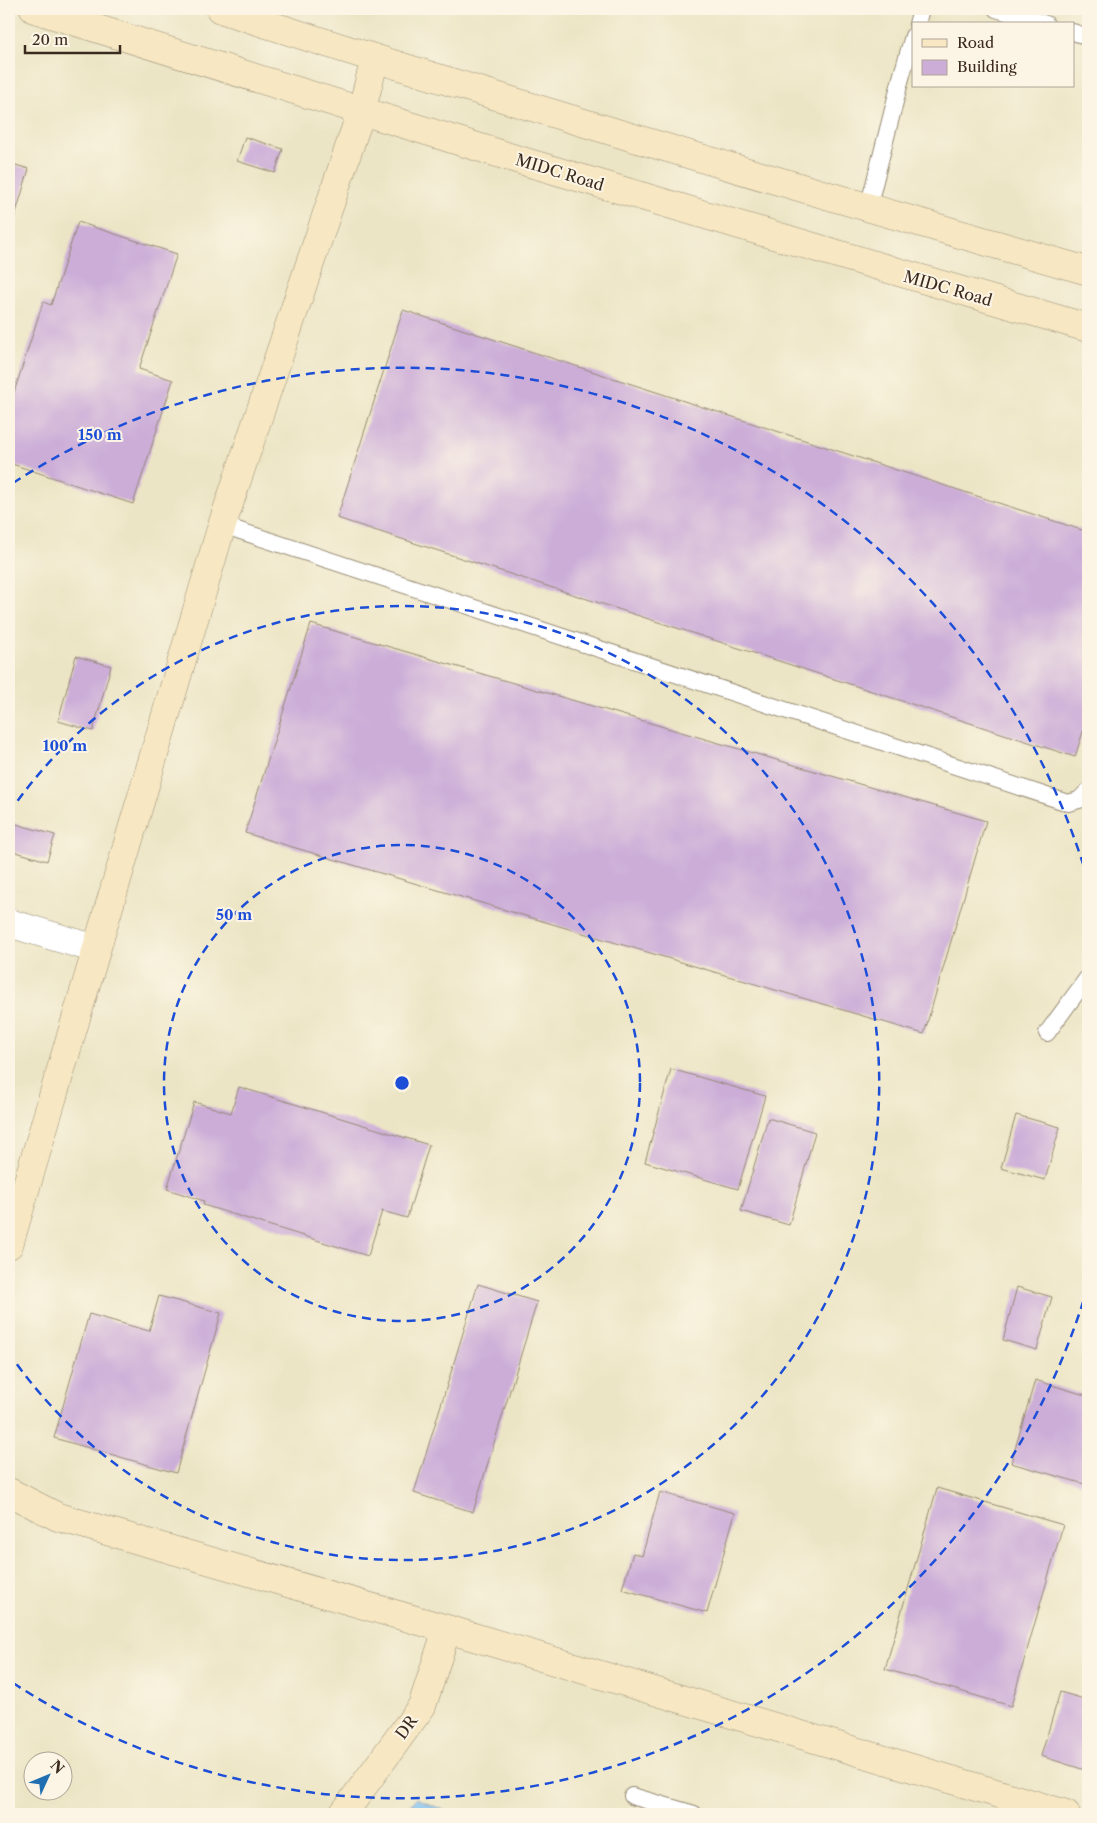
<svg xmlns="http://www.w3.org/2000/svg" width="1097" height="1823" viewBox="0 0 1097 1823" font-family="'Libre Caslon Text',serif">
<style>
.water{fill:#7bc0f2;stroke:#5b7588}
.building{fill:#ccadd8}
.lines{fill:none;stroke-linecap:round;stroke-linejoin:round}
.lane-casing{stroke:#948872;stroke-width:18}
.street-casing{stroke:#948872;stroke-width:29}
.secondary-casing{stroke:#948872;stroke-width:29}
.lane{stroke:#fff;stroke-width:16}
.street{stroke:#fff;stroke-width:28}
.secondary{stroke:#f7e8c3;stroke-width:28}
.ring{fill:none;stroke:#1d4ed8;stroke-width:2.5;stroke-dasharray:9 6}
.labels{text-anchor:middle;dominant-baseline:central;stroke-width:4;stroke-linejoin:round;paint-order:stroke}
.street-label{font-size:16px;fill:#3b2a1e;stroke:#fcf5e5}
.centre{fill:#1d4ed8;stroke:#fcf5e5;stroke-width:2.5}
.ring-label{font-size:15px;text-anchor:middle;font-weight:bold;fill:#1d4ed8;stroke:#fcf5e5;stroke-width:4;stroke-linejoin:round;paint-order:stroke}
</style>
<rect width="100%" height="100%" fill="#fcf5e5"/>
<filter id="ink" filterUnits="userSpaceOnUse"><feTurbulence type="fractalNoise" baseFrequency=".02" numOctaves="2"/><feDisplacementMap in="SourceGraphic" scale="10" xChannelSelector="R" yChannelSelector="G"/><feConvolveMatrix kernelMatrix="1 2 1 2 8 2 1 2 1" color-interpolation-filters="sRGB"/></filter>
<filter id="wash" filterUnits="userSpaceOnUse"><feTurbulence type="fractalNoise" baseFrequency=".0096" numOctaves="4" result="noise"/><feDisplacementMap in="SourceGraphic" scale="20" xChannelSelector="R" yChannelSelector="G"/><feGaussianBlur stdDeviation="1.12" result="paint"/><feColorMatrix in="noise" values="0 0 0 0 0 0 0 0 0 0 0 0 0 0 0 0 0 1.4 0 .05"/><feComposite in="paint" operator="in"/></filter>
<g filter="url(#wash)">
<rect width="100%" height="100%" fill="#ece5c5"/>
<path class="water" d="M416,1798l36,16h-48z"/>
<g id="blocks">
<path class="building" d="M245,137l38,12 -8,24 -38,-12z
M9,163l20,6 -20,67z
M78,222l99,32 -38,115 34,11 -40,124 -124,-41v-55l34,-106 8,3z
M403,310l685,222v184l-13,41 -738,-239z
M311,624l675,197 -62,213 -679,-201z
M76,656l35,10 -18,65 -35,-10z
M9,822l46,13 -8,26 -38,-11z
M671,1069l94,27 -27,93 -93,-27z
M239,1087l190,58 -22,73 -25,-7 -14,45 -165,-51 1,-4 -37,-12 27,-87 37,11z
M1016,1115l44,12 -15,53 -44,-12z
M768,1118l47,14 -26,93 -48,-14z
M478,1284l59,18 -64,210 -59,-19z
M1017,1287l35,10 -15,53 -34,-10z
M159,1296l62,17 -45,160 -122,-35 35,-124 60,17z
M1035,1380l53,16v89l-77,-22z
M937,1488l126,37 -52,181 -126,-37z
M660,1492l75,21 -28,100 -85,-24 11,-36 9,3z
M1088,1686v85l-47,-15 19,-64 24,7z"/>
</g>
</g>
<g filter="url(#ink)">
<use href="#blocks" fill-opacity="0" stroke="#948872" stroke-width="1"/>
<g class="lines">
<defs>
<path id="lane" d="M996,9l50,15
M917,24l4,-15
M1073,32l15,5
M868,208l33,-130 12,-42
M222,525l846,278 11,-3 9,-9
M1047,1033l41,-56
M632,1796l62,18"/>
<path id="street" d="M9,923l87,26"/>
<path id="secondary" d="M34,9l482,150 572,169
M220,9c287,93 578,179 868,262
M9,1245l213,-720 139,-413 14,-53
M9,1492l49,25 389,112 619,185
M343,1814l79,-108 25,-77"/>
</defs>
<use href="#lane" class="lane-casing"/>
<use href="#street" class="street-casing"/>
<use href="#secondary" class="secondary-casing"/>
<use href="#lane" class="lane"/>
<use href="#street" class="street"/>
<use href="#secondary" class="secondary"/>
</g>
</g>
<g class="ring">
<circle cx="402" cy="1083" r="238"/>
<path d="M9 813A477 477 0 1 1 9 1353"/>
<path d="M1088 1286A715 715 0 0 1 13 1683M13 483A715 715 0 0 1 1088 880"/>
</g>
<g class="labels">
<g class="street-label">
<text transform="translate(560 172) rotate(17)">MIDC Road</text>
<text transform="translate(948 288) rotate(16)">MIDC Road</text>
<text transform="translate(406 1727) rotate(-54)">DR</text>
</g>
</g>
<circle cx="402" cy="1083" r="8" class="centre"/>
<g class="ring-label">
<text x="100" y="440">150 m</text>
<text x="65" y="751">100 m</text>
<text x="234" y="920">50 m</text>
</g>
<rect width="1097" height="1823" fill="none" stroke="#fcf5e5" stroke-width="30"/>
<rect x="912" y="22" width="162" height="65" fill="#fcf5e5" stroke="#afa495"/>
<rect x="922" y="39" width="25" height="8" fill="#f7e8c3" stroke="#afa495"/>
<text x="957" y="48" font-size="15" fill="#3b2a1e">Road</text>
<rect x="922" y="60" width="25" height="15" fill="#ccadd8" stroke="#afa495"/>
<text x="957" y="72" font-size="15" fill="#3b2a1e">Building</text>
<g transform="translate(48 1776) rotate(46)"><circle r="24" fill="#fcf5e5" stroke="#afa495"/>
<path d="M0-4L9 19L0 12L-9 19Z" fill="#1f6fb2"/>
<text y="-8" font-size="14" font-weight="bold" text-anchor="middle" fill="#3b2a1e">N</text>
</g>
<path d="M25 45v8h95v-8" fill="none" stroke="#3b2a1e" stroke-width="2.5"/>
<text x="32" y="45" font-size="15" fill="#3b2a1e" stroke="#fcf5e5" stroke-width="4" paint-order="stroke">20 m</text>
</svg>
